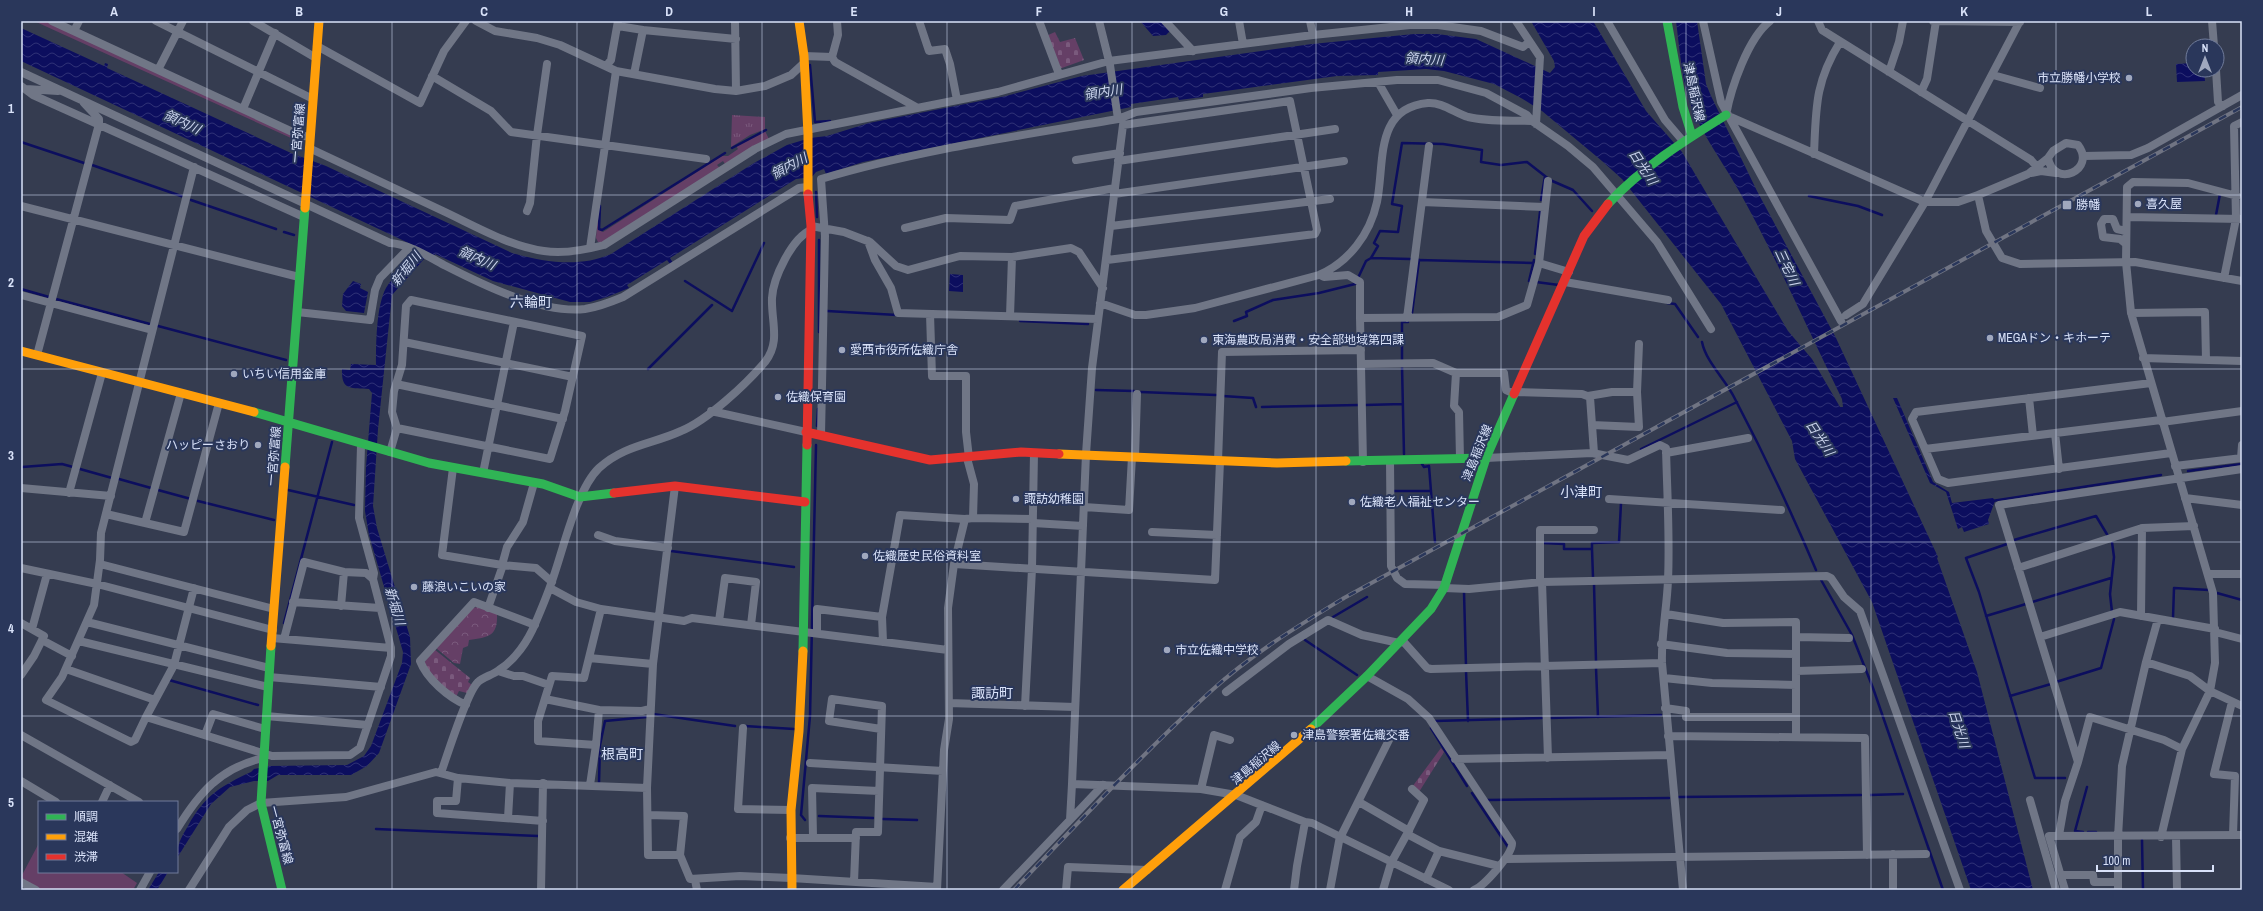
<svg xmlns="http://www.w3.org/2000/svg" width="2263" height="911" viewBox="0 0 2263 911" font-family="'Archivo Narrow','Noto Sans JP',sans-serif">
<style>
.grass{fill:#653f66}
.forest{fill:url(#forest-crowns)}
.cemetery{fill:url(#cemetery-stones)}
.park{fill:url(#park-tufts)}
.water{fill:url(#water-waves)}
.lines{fill:none;stroke-linecap:round;stroke-linejoin:round}
.stream{stroke:#0c0e5e;stroke-width:2.5}
.street{stroke:#707686;stroke-width:8}
.fast{stroke:#30b455;stroke-width:9}
.slow{stroke:#ff9f0a;stroke-width:9}
.jam{stroke:#e5322d;stroke-width:9}
.rail-casing{stroke:#707483;stroke-width:4}
.rail{stroke:#2a375b;stroke-width:2.5;stroke-dasharray:8;stroke-linecap:butt}
.grid{fill:none;stroke:#d9e2f9;stroke-width:1;stroke-opacity:0.55}
.poi-dot{fill:#a0a8be;stroke:#2a375b;stroke-width:1.5}
.labels{text-anchor:middle;dominant-baseline:central;stroke-width:4;stroke-linejoin:round;paint-order:stroke}
.poi-label{font-size:12px;fill:#d9e2f9;stroke:#2a375b;text-anchor:start}
.street-label{font-size:12px;fill:#d9e2f9;stroke:#2a375b}
.water-label{font-size:13px;font-style:italic;fill:#cdd7ef;stroke:#2a375b}
.quarter-label{font-size:14px;fill:#d9e2f9;stroke:#2a375b}
.neatline{fill:none;stroke:#d9e2f9;stroke-width:1.5}
.grid-label{font-size:13px;text-anchor:middle;font-weight:bold;fill:#d9e2f9}
</style>
<defs>
<pattern id="forest-crowns" width="20" height="18" patternUnits="userSpaceOnUse"><rect width="20" height="18" fill="#653f66"/><path d="M2 6a3 3 0 1 1 6 0M12 15a3 3 0 1 1 6 0" fill="none" stroke="#7a5a7d"/></pattern>
<pattern id="cemetery-stones" width="16" height="16" patternUnits="userSpaceOnUse"><rect width="16" height="16" fill="#653f66"/><path d="M2 7V4a2 2 0 0 1 4 0v3zM10 15v-3a2 2 0 0 1 4 0v3z" fill="#7a5a7d"/></pattern>
<pattern id="park-tufts" width="24" height="20" patternUnits="userSpaceOnUse"><rect width="24" height="20" fill="#653f66"/><path d="M3 7l-1-3M5 7V3M7 7l1-3M15 17l-1-3M17 17v-4M19 17l1-3" fill="none" stroke="#7a5a7d"/></pattern>
<pattern id="water-waves" width="16" height="10" patternUnits="userSpaceOnUse"><rect width="16" height="10" fill="#0c0e5e"/><path d="M0 5q4-4 8 0t8 0" fill="none" stroke="#2f3176"/></pattern>
</defs>
<rect width="100%" height="100%" fill="#353c50"/>
<path class="grass" d="M34,21h12l254,117 2,5z
M765,131l4,8 -44,25 -2,-3 -6,4 3,3 -116,74h-6l-2,-4 3,-39 -1,30 5,3 119,-76h6l10,-7 -2,-3z
M39,843v29h82l16,11 -4,7h-93l-19,-9v-4z"/>
<path class="forest" d="M477,607l20,7c1,23 -9,23 -28,26l-1,6 -5,2 -3,16 -6,-1 -18,-15 37,-40z"/>
<path class="cemetery" d="M1055,32l5,10 15,-4 9,22 -22,8 -4,-1 -12,-31z
M434,649l36,29 -2,4 4,3 -5,8 -8,-2 -4,8 -29,-28 -2,-8z
M1441,748l3,4 -25,40 -7,-5z"/>
<path class="park" d="M732,115l33,2v12l-15,6 -19,12z"/>
<path class="water" d="M1140,21h20l10,10 -4,4 -13,1z
M1531,21h62l53,90 36,41 106,179 24,28 28,48h3l-1,-8c-34,-69 -65,-140 -103,-208 -17,-31 -43,-64 -52,-98 -6,-23 -8,-49 -11,-72h21l9,63 5,12 46,95 79,147 102,219 -1,1 40,114 56,218h-62l-99,-288 -77,-143 -3,-18 -71,-137 -99,-125 -20,-18 -60,-50 -21,-13 -27,-14 -50,-13 -18,-2 -48,3v3l-41,1 -134,18v3l-24,3 -1,-3 -47,7v3l-268,55 -37,12 -2,-5 -8,3 -4,5 -16,2 -126,79 3,5 -3,1 -3,-4 -40,25 2,3 -22,9 -17,5h-20l-77,-21 -58,-27 -2,4h-8l-33,37 -14,134 -5,77 4,22 33,109 1,27 -32,89 -12,13 -16,9h-73l-10,6h-14l-24,6 -19,17 -34,54c0,-14 4,-20 11,-32 16,-30 33,-40 63,-54l3,-3 15,-3 78,-1 17,-9 7,-10 31,-83 1,-11 -34,-117 -4,-24 1,-44 6,-74 -3,-4c-18,-1 -28,2 -27,-20l8,1 1,-6 25,1c0,-19 0,-59 10,-77 8,-15 28,-23 29,-42l-394,-185v-33l83,38 1,-3 3,1 -1,4 184,85 35,13 186,87c32,9 67,15 99,1l143,-91 33,-18 23,-7 17,-2 42,-13 137,-27 76,-20 230,-32 102,-10h23l39,5 74,34 5,-6 -1,-6z
M2193,63v7h11l1,11 -28,1 -1,-18z
M950,274l13,1v17l-14,-1z
M353,281l8,3 -1,4 8,4 -4,21 -18,-2 -4,-5 1,-12z
M1893,398h4l36,84 16,10 3,11 41,-5 2,3 -7,19 1,4 -25,8 -2,-5 -4,2 -12,-37 -16,-9z
M159,872h9l-11,18h-9z"/>
<g class="lines">
<path class="stream" d="M810,65l5,57 15,-1
M21,142l63,21
M732,148l34,-18
M92,165l92,32
M816,192l1,25
M1809,196l49,10 24,9
M191,200l85,29
M1541,200l4,-24
M600,206l-1,23 3,1 123,-77
M2216,215l4,-21
M284,232l10,3
M819,240v92
M1535,254l5,-42
M1371,258l7,-12 -4,-3 6,-12 18,1 4,-26 -10,-2 10,-61 41,1 39,6 -1,12 20,3 26,-3 23,18 23,10 19,21
M1418,260l115,3
M1358,278l8,-17 5,-3 39,1
M685,281l47,30 32,-68
M1529,281l5,-21
M1536,282l23,3
M21,289l28,8
M56,299l94,25
M1667,303l8,1 23,33
M827,311l70,4
M1412,313l7,-53
M1020,321l68,3
M1234,321l13,-5 -1,-4 27,-12 46,-7 36,-9 1,-2
M158,326l128,34
M1702,342c4,20 23,37 32,55 30,57 57,114 82,173
M1402,361v-39h6
M1402,366l2,88
M648,369l64,-64
M1096,390l38,1
M1141,392l75,3
M1223,396l30,2 3,9
M1365,405l38,-1
M1262,407l97,-2
M817,426l1,-17
M1641,449l96,-47
M1422,464l2,3 5,-1 6,76
M22,467l40,-3 11,3
M80,469l32,9
M2188,471l54,-7
M119,479l32,9
M158,490l33,9
M288,490l66,15
M1394,491h37
M198,501l76,19
M1992,501l169,-26
M2014,540l82,-24 12,20
M2112,542l2,15 -4,37 2,18
M1543,543l21,1v5h28l1,28
M2007,544l-41,14 13,34 56,186h30
M1592,549v-6l27,-1 2,-39
M671,551l123,16
M1820,578l32,57 21,53 70,202
M1594,584l2,77
M1464,592l2,74
M2217,593l25,7
M2032,602l79,-24
M1986,616l40,-12
M1333,617l34,-20
M2173,618l1,-30 35,2
M284,623l48,-181
M1305,640l52,35
M1596,668l2,49
M1466,671l2,50
M169,680l89,25
M2056,682l45,-14 13,-49
M2010,696l41,-12
M653,714l82,12
M1550,718l111,-3
M1435,721l107,-3
M745,726l49,3
M1431,728l36,58
M599,783l1,-38 5,-24 42,-4
M1472,793l36,54
M1870,795l33,-1
M1678,797l183,-2
M1486,800l183,-2
M819,816l54,2
M883,819l34,1
M805,820l-4,-5 9,-99 6,-271
M376,829l162,7
M2083,832l-8,-1 12,-44
M2088,832h8
M2142,840l1,50"/>
<path class="street" d="M52,21l247,114 11,2
M156,21l157,78
M253,21l63,37
M476,21l19,10 42,7 23,7 56,26 99,18 21,2 29,-5 26,-11 13,-12
M735,21l1,70
M837,21l1,14 -6,22 3,5 81,45
M919,21l10,30 16,-2 5,15 7,36
M1039,21l20,53
M1099,21l11,44 8,54
M1165,21l28,30
M1239,21l4,23
M1310,21l3,14
M1516,21l24,36 -4,67
M1607,21l58,99 18,21
M1703,21l18,81 120,219
M1818,21l4,9 209,130 6,7
M1933,21l87,1
M2212,21l2,25
M618,26l25,4
M74,31l5,-10
M317,46l103,57 24,-52 22,-30
M804,56l28,1
M607,65l4,-5 7,-39
M158,70l25,-49
M2216,70l2,32 5,4
M21,72l369,171c19,1 39,14 56,23 37,19 96,48 139,43 13,-2 26,-7 38,-12l176,-109 8,-1
M1889,72l10,-30 4,-21
M634,74l9,-44 93,9
M1993,75l47,13
M432,76l59,35 20,21 195,27
M1378,82l19,33
M21,86l12,9 271,122
M26,89l32,2
M1921,92l6,-13 9,-58
M243,109l32,-76
M1726,115l199,87h33l20,-7 8,36 16,27 18,6 115,-2 107,19
M1726,115c5,-27 22,-77 44,-94
M2066,143l12,2c19,25 -24,44 -30,13l5,-7z
M309,148c44,21 89,42 134,63 32,15 66,35 101,40 20,3 41,-1 60,-6l151,-96 31,-15 212,-42 111,-31 204,-26 97,-10h28l43,6 42,16 6,-5
M1814,154c2,-46 1,-72 26,-112
M2084,156l47,-1 17,-7 94,-53
M1076,160l44,-7
M1118,161l217,-32
M194,167l-93,366 -1,27 -6,45 -32,72 -16,23 85,42 4,-2 11,-23 126,39 78,-1 10,-7 31,-92v-8l-18,-69 -7,-6 -22,-1 -40,-10 -20,77
M2031,173l10,-2 15,2
M1114,194l230,-33
M1978,195l50,-21 20,-16
M1422,202l123,5
M21,206l278,71
M527,211l3,-8 7,-68 10,-71
M2127,217l115,2
M811,226l33,6 26,10 26,24 12,4 52,-14 52,1 59,-9 8,4 24,36
M1111,226l219,-27
M905,228l41,-10 64,2 5,-14 100,-18
M868,241l7,19 16,28 7,25 200,6
M2126,244l-6,-5 -17,-2 -2,-13 3,-5h9l4,10 9,2
M590,248l26,-177
M1107,260l208,-26 2,-4 -27,-129 -167,24 -31,243 -6,86 -14,330 129,5 35,6 69,27 7,1 137,67
M1539,263l9,-82
M1320,275l4,2 24,-2 12,7v36
M2224,278l12,-59 -2,-93 8,-4
M1565,282l103,18
M21,295l131,35
M1100,303l35,12h11l49,-7 124,-33c30,-13 51,-41 58,-73 8,-40 -3,-94 51,-99 14,-1 27,10 40,14 20,5 43,3 64,4
M297,312l73,8 5,-30 5,-12 29,-30
M2131,313l74,-1 1,48
M930,314l2,62h34v56l3,26
M1846,315l17,-11 62,-102 95,-181
M1010,316l2,-59
M1407,318l22,-172
M404,342l169,35
M37,355l62,-231v-5l-15,-16
M2143,358l99,3
M1361,364l72,-1 23,10 -2,33 5,6 1,47
M1456,373h48l2,17 9,4
M2151,383l-235,29 -4,7 26,60 10,4 223,-30
M396,384l167,35
M1515,392l67,2 8,3 4,56
M1588,396l24,-4h25
M2029,398l4,38
M711,411l95,21
M2162,422l80,-11
M1592,425l47,2 -2,-35 2,-48
M2055,433l4,36
M821,435l4,-199 -4,-57c97,-29 197,-43 297,-60l18,-7 175,-24 86,-8h41l48,13 41,22 5,6 36,25 25,21 64,75 54,87
M361,445l-2,73 15,55 -1,6
M1925,449l236,-29
M390,452l7,-24 -5,-16 2,-21 8,-26 4,-59 5,-6 171,36 -17,75 -15,48 -153,-31
M1666,453l82,-15
M1135,457l2,-63
M1486,458l106,-5 36,7 32,-15 6,3c1,44 4,88 2,132 -1,28 -7,55 -6,83l21,227
M2241,458l1,-13
M1218,461l4,-109 139,-2
M1390,461l1,105 6,12 8,6 40,1
M1363,462l-3,-144 138,-1 29,-12 12,-42 30,9
M2175,466l67,-8
M453,468l-11,87 60,10 34,3 16,14
M483,473l31,-151
M675,486l-22,178 -6,124 1,67h32l10,24 50,-3 51,2 146,9
M21,488l90,8
M69,493l33,-120
M2185,498l57,7
M1609,499l172,11
M1084,507l45,3 3,-53
M106,514l78,18 35,-129
M973,518l60,1
M145,523l36,-130
M1033,523l50,3
M1152,532l65,3
M598,535l17,6 53,7
M100,564l174,45
M954,564l261,16 5,-119
M502,565l5,-18 16,-25 11,-39
M21,568l76,16 176,46
M2018,568l124,-40 52,-2
M2209,574h33
M1540,582v-52h54
M1542,582l6,176
M550,588l26,14 25,7
M1444,588l25,1 73,-7 285,-6 4,2 13,19 16,14 100,279
M293,602l87,6
M341,606l3,-34
M488,608l15,-43
M1666,614l57,9 73,-1v114
M2141,616l1,-88
M719,621l6,-43 31,4 -5,43
M87,622l182,46
M21,623l23,13 -10,20 -13,19
M32,629l15,-55
M817,632v-23l65,8
M2215,632l27,7
M1796,637l53,1
M2040,637l80,-25 95,17
M272,638l119,10
M42,640l30,16
M1402,640l25,28 4,1 231,-6
M79,641l189,46
M883,642l-1,-25 18,-102 65,4
M1661,644l66,9 69,1
M589,658l64,6
M2146,662l44,14 20,15 32,15
M66,669l89,31
M498,671l16,5h9l26,9
M1796,671l66,-2
M1367,676l41,23 21,19 83,125c1,11 -28,43 -38,47
M269,677l112,10
M1664,678l48,5 84,2
M1226,692l63,-48 39,-24 34,15 37,8
M545,699l54,11
M2232,702l-18,72 21,2 -2,59
M949,703l126,4
M466,705c-18,-8 -39,-26 -46,-44l54,-59 61,23
M1025,706l7,-137 2,-116
M1665,708l21,3v6h110
M650,709l-8,2 -43,-1 -3,35 -58,-4v-20l14,-45 32,2 17,-69 83,12 8,-3 256,32
M266,716l102,9
M146,717l28,-52 20,-77
M743,728l-5,81 53,1
M21,735l118,67
M205,735l8,-21 52,15
M1668,736l197,2 2,117
M1455,759l215,-4
M2078,762l12,-45 74,23 18,9
M810,763l133,8
M441,773c6,-17 26,-81 37,-91 5,-5 15,-7 21,-12 16,-10 29,-29 36,-46 6,-14 12,-28 17,-43 11,-30 24,-91 47,-113 25,-23 54,-24 82,-37 27,-11 65,-47 84,-69 16,-20 6,-41 7,-64 1,-20 20,-60 39,-68
M458,778l-2,23h-19v12l106,8
M21,781l35,21
M590,785l6,-40
M1201,789l13,-54 16,5
M2030,800l26,90
M102,802l8,-17
M1359,802l50,29
M648,815l36,1 -4,39
M508,818l2,-35
M1070,820l33,-35
M177,829c22,-36 43,-61 86,-71
M1407,834l17,-34 -12,-11
M2059,835l6,-34 13,-39 -79,-257 243,-36
M813,836l-1,-48 67,3
M1341,836l49,-98
M2161,837l21,-88 28,-58 5,-28 -2,-70 -82,-280 -5,-51 1,-75 6,-5 55,1 49,13
M2176,837l1,53
M790,838h66
M1893,854v36
M1505,859l421,-5
M2061,875h32l1,7h24
M1426,879l13,-28
M695,880l2,10
M21,882l15,8
M854,882l2,-50h22l4,-126 -50,-7 -3,22 52,8
M140,890l10,-18
M189,890l40,-63 18,-17 14,-7 85,-6 90,-25 22,6 52,5 137,5
M541,890l2,-107
M937,890l7,-140 5,-31 -1,-111 6,-44 11,-45 8,-1 1,-34 -7,-26
M1003,890l67,-70 2,-36
M1066,890l2,-23 79,3
M1225,890l15,-53 16,-15 6,-17
M1294,890l3,-24 8,-44
M1330,890l10,-54
M1383,890l8,-27 16,-29 32,17 60,15
M2065,890l-16,-54 193,-1
M2118,890v-53l4,-71 24,-104 12,-43"/>
<path class="fast" d="M1667,21l16,86 9,29
M1608,204c33,-36 76,-63 118,-89
M254,412l175,51 114,21 37,13 34,-4
M1346,461l140,-3
M285,467l20,-259
M271,646l-10,157 21,87
M803,651l4,-206
M1311,729l56,-53 64,-67 13,-21 42,-130 28,-64"/>
<path class="slow" d="M799,21l5,35 4,78v60
M305,208l14,-187
M21,351l233,61
M1059,454l218,9 69,-2
M271,646l14,-179
M792,890l-1,-80 8,-79 4,-80
M1123,890l188,-161"/>
<path class="jam" d="M1514,394l70,-158 24,-32
M806,432l124,28 91,-8 38,2
M807,445l4,-219 -3,-32
M614,493l61,-7 130,16"/>
<defs>
<path id="rail" d="M1014,890c64,-67 128,-136 196,-198 40,-37 88,-66 134,-94l898,-491"/>
</defs>
<use href="#rail" class="rail-casing"/>
<use href="#rail" class="rail"/>
</g>
<path class="grid" d="M207,21v869M392,21v869M577,21v869M762,21v869M947,21v869M1132,21v869M1316,21v869M1501,21v869M1686,21v869M1871,21v869M2056,21v869M21,195h2221M21,369h2221M21,542h2221M21,716h2221"/>
<g class="poi-dot">
<circle cx="2129" cy="78" r="4"/>
<circle cx="2138" cy="204" r="4"/>
<rect x="2062" y="200" width="10" height="10" rx="2"/>
<circle cx="1990" cy="338" r="4"/>
<circle cx="1204" cy="340" r="4"/>
<circle cx="842" cy="350" r="4"/>
<circle cx="234" cy="374" r="4"/>
<circle cx="778" cy="397" r="4"/>
<circle cx="258" cy="445" r="4"/>
<circle cx="1016" cy="499" r="4"/>
<circle cx="1352" cy="502" r="4"/>
<circle cx="865" cy="556" r="4"/>
<circle cx="414" cy="587" r="4"/>
<circle cx="1167" cy="650" r="4"/>
<circle cx="1294" cy="735" r="4"/>
</g>
<g class="labels">
<g class="poi-label">
<text x="2121" y="78" text-anchor="end">市立勝幡小学校</text>
<text x="2146" y="204">喜久屋</text>
<text x="2076" y="205">勝幡</text>
<text x="1998" y="338">MEGAドン・キホーテ</text>
<text x="1212" y="340">東海農政局消費・安全部地域第四課</text>
<text x="850" y="350">愛西市役所佐織庁舎</text>
<text x="242" y="374">いちい信用金庫</text>
<text x="786" y="397">佐織保育園</text>
<text x="250" y="445" text-anchor="end">ハッピーさおり</text>
<text x="1024" y="499">諏訪幼稚園</text>
<text x="1360" y="502">佐織老人福祉センター</text>
<text x="873" y="556">佐織歴史民俗資料室</text>
<text x="422" y="587">藤浪いこいの家</text>
<text x="1175" y="650">市立佐織中学校</text>
<text x="1302" y="735">津島警察署佐織交番</text>
</g>
<g class="street-label">
<text transform="translate(1694 92) rotate(78)">津島稲沢線</text>
<text transform="translate(298 133) rotate(-85)">一宮弥富線</text>
<text transform="translate(1477 453) rotate(-68)">津島稲沢線</text>
<text transform="translate(274 456) rotate(-85)">一宮弥富線</text>
<text transform="translate(1256 763) rotate(-40)">津島稲沢線</text>
<text transform="translate(281 835) rotate(75)">一宮弥富線</text>
</g>
<g class="water-label">
<text transform="translate(1424 59) rotate(4)">領内川</text>
<text transform="translate(1103 92) rotate(-9)">領内川</text>
<text transform="translate(182 122) rotate(25)">領内川</text>
<text transform="translate(789 166) rotate(-28)">領内川</text>
<text transform="translate(1643 167) rotate(56)">日光川</text>
<text transform="translate(477 258) rotate(24)">領内川</text>
<text transform="translate(1787 267) rotate(65)">三宅川</text>
<text transform="translate(406 269) rotate(-51)">新堀川</text>
<text transform="translate(1820 438) rotate(56)">日光川</text>
<text transform="translate(395 606) rotate(73)">新堀川</text>
<text transform="translate(1959 729) rotate(72)">日光川</text>
</g>
<g class="quarter-label">
<text x="531" y="302">六輪町</text>
<text x="1581" y="492">小津町</text>
<text x="992" y="693">諏訪町</text>
<text x="622" y="754">根高町</text>
</g>
</g>
<rect width="2263" height="911" fill="none" stroke="#2a375b" stroke-width="44"/>
<rect x="38" y="801" width="140" height="72" fill="#2a375b" stroke="#707b9a"/>
<rect x="46" y="814" width="20" height="6" fill="#30b455" stroke="#707b9a"/>
<text x="74" y="821" font-size="12" fill="#d9e2f9">順調</text>
<rect x="46" y="834" width="20" height="6" fill="#ff9f0a" stroke="#707b9a"/>
<text x="74" y="841" font-size="12" fill="#d9e2f9">混雑</text>
<rect x="46" y="854" width="20" height="6" fill="#e5322d" stroke="#707b9a"/>
<text x="74" y="861" font-size="12" fill="#d9e2f9">渋滞</text>
<g transform="translate(2205 58)"><circle r="19" fill="#2a375b" stroke="#707b9a"/>
<path d="M0-3L7 15L0 10L-7 15Z" fill="#a0a8be"/>
<text y="-6" font-size="11" font-weight="bold" text-anchor="middle" fill="#d9e2f9">N</text>
</g>
<path d="M2097 865v6h116v-6" fill="none" stroke="#d9e2f9" stroke-width="2"/>
<text x="2103" y="865" font-size="12" fill="#d9e2f9" stroke="#2a375b" stroke-width="3" paint-order="stroke">100 m</text>
<rect x="22" y="22" width="2219" height="867" class="neatline"/>
<g class="grid-label">
<text x="114" y="16">A</text>
<text x="299" y="16">B</text>
<text x="484" y="16">C</text>
<text x="669" y="16">D</text>
<text x="854" y="16">E</text>
<text x="1039" y="16">F</text>
<text x="1224" y="16">G</text>
<text x="1409" y="16">H</text>
<text x="1594" y="16">I</text>
<text x="1779" y="16">J</text>
<text x="1964" y="16">K</text>
<text x="2149" y="16">L</text>
<text x="11" y="113">1</text>
<text x="11" y="287">2</text>
<text x="11" y="460">3</text>
<text x="11" y="633">4</text>
<text x="11" y="807">5</text>
</g>
</svg>
